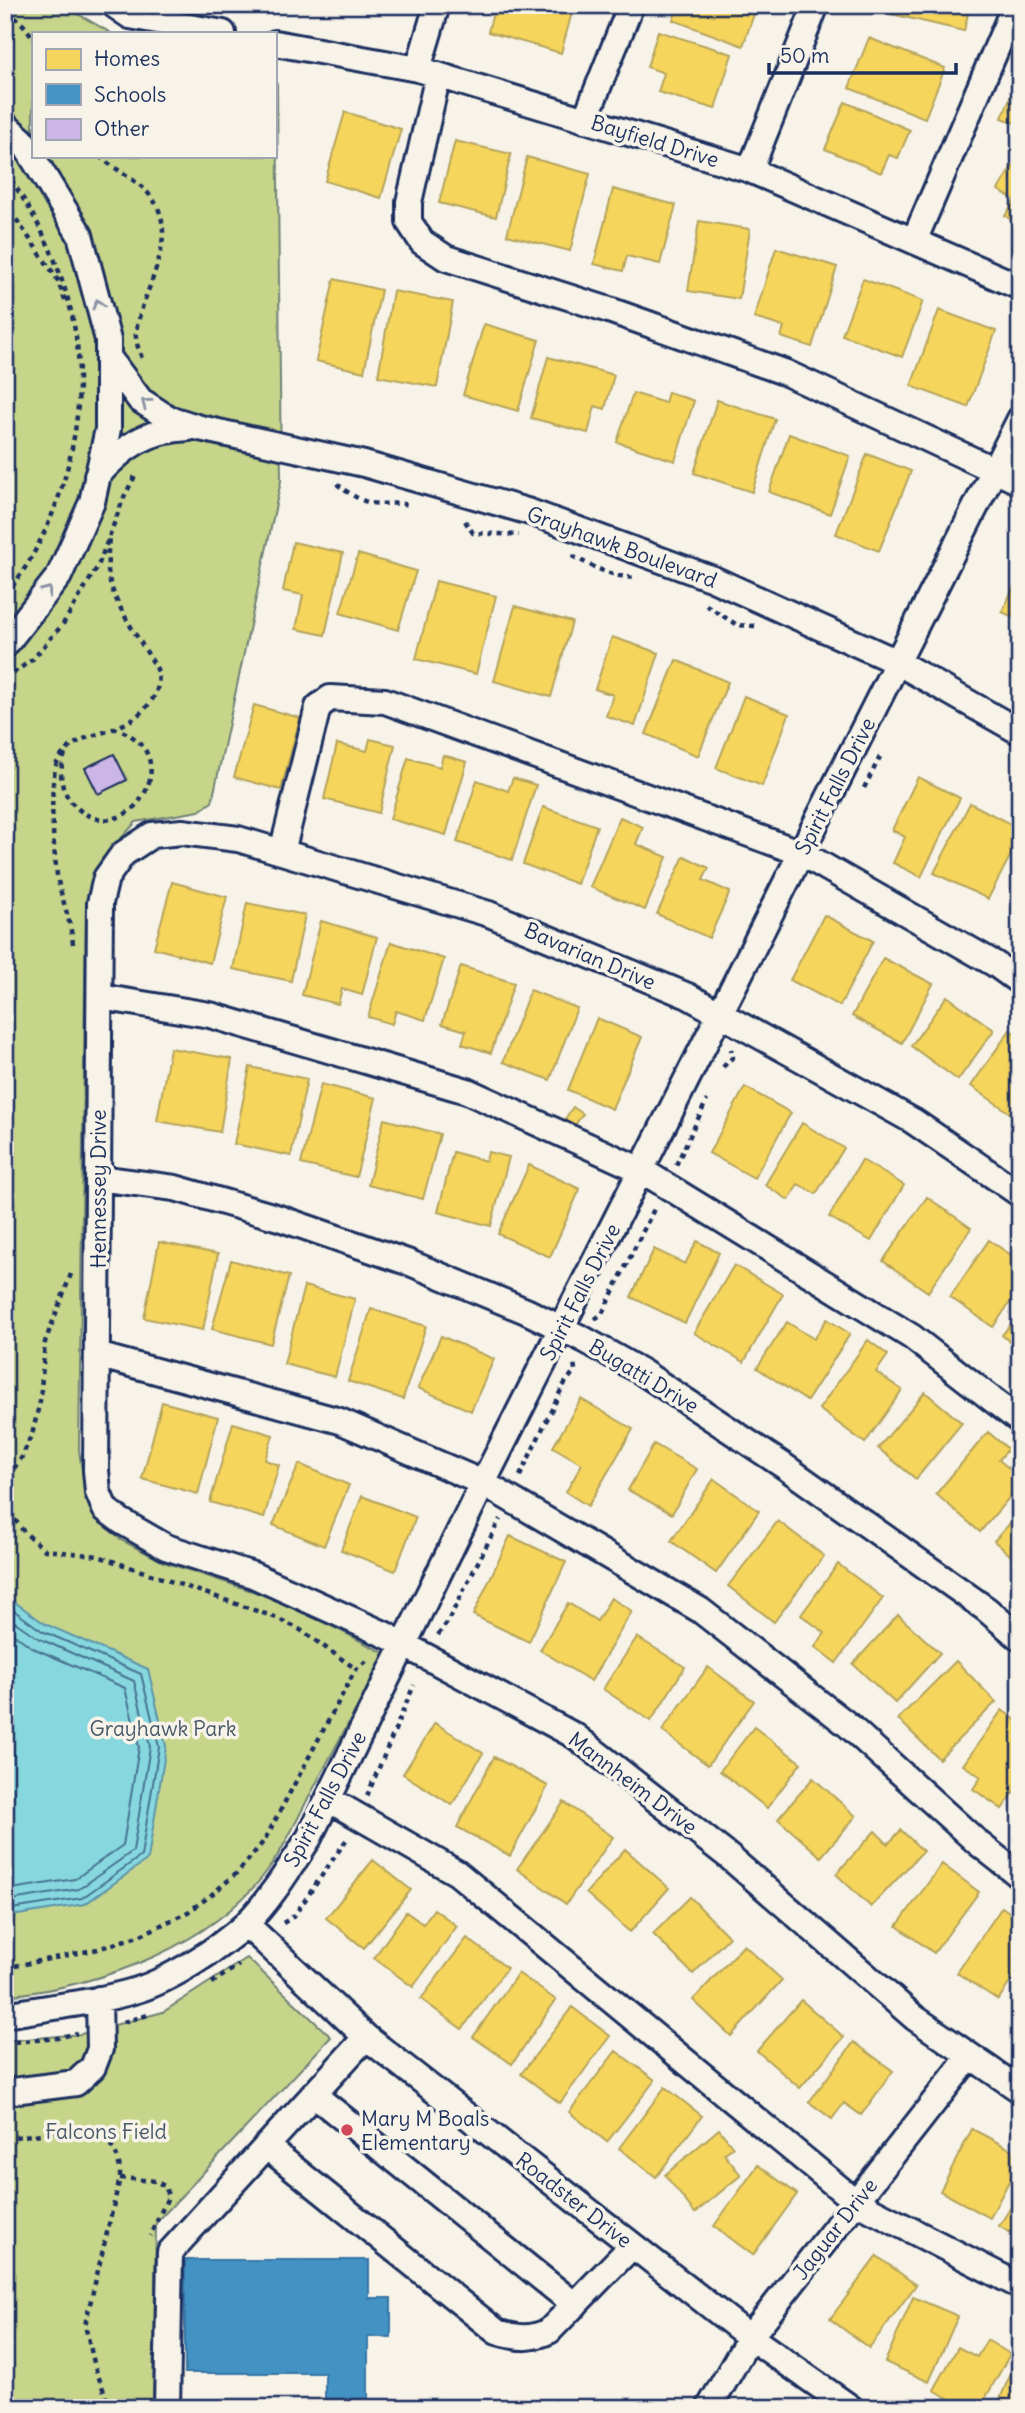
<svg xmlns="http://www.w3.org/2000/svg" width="1025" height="2413" viewBox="0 0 1025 2413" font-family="Delius,sans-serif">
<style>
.green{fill:#c6d58a;stroke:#708274;stroke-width:2}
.water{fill:#87d8de;stroke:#5c94ab;stroke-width:2}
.homes{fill:#f6d55c;stroke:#b4a35d;stroke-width:2}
.schools{fill:#4393c3;stroke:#3775a5;stroke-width:2}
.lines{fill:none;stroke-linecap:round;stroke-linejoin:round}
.shore{stroke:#467391;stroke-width:2}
.building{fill:#cbb6e6;stroke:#1b2f5e;stroke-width:2}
.minor-casing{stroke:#1b2f5e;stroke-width:30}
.path{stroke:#1b2f5e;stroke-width:4.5;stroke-dasharray:5 5;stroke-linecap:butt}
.minor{stroke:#f7f3e8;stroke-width:24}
.oneway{stroke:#8991a3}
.poi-dot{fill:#d1495b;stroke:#f7f3e8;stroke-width:2.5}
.labels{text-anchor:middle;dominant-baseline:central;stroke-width:7;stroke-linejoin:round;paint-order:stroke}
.street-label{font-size:21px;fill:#1b2f5e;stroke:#f7f3e8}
.park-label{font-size:21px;fill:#465869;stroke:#f7f3e8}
.poi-label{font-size:21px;fill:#1b2f5e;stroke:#f7f3e8;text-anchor:start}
</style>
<rect width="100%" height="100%" fill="#f7f3e8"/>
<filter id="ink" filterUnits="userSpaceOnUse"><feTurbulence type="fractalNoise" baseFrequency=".0143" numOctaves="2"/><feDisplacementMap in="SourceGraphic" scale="14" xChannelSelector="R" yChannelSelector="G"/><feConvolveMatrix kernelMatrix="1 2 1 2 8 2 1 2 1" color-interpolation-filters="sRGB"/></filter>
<g filter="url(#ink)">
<path class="green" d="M5,5h57l49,28h-78v123h242v-73l2,1 4,397 -69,321 -13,9 -63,11 -34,37 -12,24 -4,23 -7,544 7,49 35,41 43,22 121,40 101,52c-26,47 -51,94 -76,141 -12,22 -22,45 -36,66 -55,84 -173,125 -269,135z
M247,1958l84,79 -175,186 -3,185h-148v-367l76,-7 82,-22z"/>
<path class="water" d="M5,1040l8,25 -8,74z
M5,1595l40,29 103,45 18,77 -18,113 -63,45 -80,13z"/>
<path class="homes" d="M495,5h79l-13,48 -73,-21z
M679,5h78l-14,41 -70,-26z
M885,5h85l-6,26 -81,-19z
M658,31l74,23 -17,55 -57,-17 6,-19 -17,-6z
M869,38l76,30 -20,50 -76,-30z
M1012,93l8,3v29l-18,-7z
M845,102l65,28 -12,28 -9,-3 -8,18 -56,-24z
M345,112l56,17 -20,69 -56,-17z
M455,141l56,13 -15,63 -57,-14z
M527,157l63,17 -20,77 -63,-16z
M1013,165l7,4v56l-15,-9 10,-16 -17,-10z
M613,189l63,16 -16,59 -33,-8 -4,15 -29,-7z
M699,221l51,8 -11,70 -51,-8z
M776,248l61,19 -25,80 -31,-10 3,-10 -30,-9z
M334,279l47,11 -17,82 -48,-11z
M863,279l60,22 -21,56 -60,-22z
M393,291l60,11 -16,85 -59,-11z
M939,310l57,21 -28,76 -57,-21z
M484,324l55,16 -21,71 -55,-16z
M548,357l66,18 -9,34 -10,-3 -7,27 -57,-15z
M668,392l26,9 -19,60 -58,-19 16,-49 32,10z
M717,400l58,19 -23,73 -58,-19z
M789,434l61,22 -20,58 -61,-22z
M867,454l44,17 -32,80 -43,-17z
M293,542l50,11 -18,82 -29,-6 7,-34 -20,-4z
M358,554l58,17 -18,59 -58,-17z
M1020,574v46l-18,-8z
M436,581l60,15 -20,78 -60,-15z
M515,606l57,16 -21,75 -57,-16z
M612,637l47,16 -24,73 -29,-10 7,-21 -18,-6z
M676,660l52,22 -30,74 -52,-22z
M744,696l45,18 -27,72 -46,-18z
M254,705l46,13 -19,72 -47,-13z
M370,739l25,6 -16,68 -55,-14 13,-55 30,7z
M443,755l24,7 -21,73 -56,-16 18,-61 32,9z
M918,777l42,21 -39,79 -28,-14 12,-26 -13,-7z
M513,778l23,7 -24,75 -55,-18 20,-62 31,11z
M970,803l50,26v8l-32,62 -54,-26z
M543,807l54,19 -20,58 -54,-20z
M620,817l23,10 -7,17 31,13 -22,53 -55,-23z
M684,856l25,12 -6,12 27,12 -21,46 -52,-24z
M172,882l55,15 -17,66 -56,-15z
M1020,883v19l-8,-5z
M247,903l58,12 -14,66 -58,-12z
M824,915l49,26 -33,65 -50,-26z
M321,921l56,16 -15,58 -20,-6 -4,15 -36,-9z
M391,942l53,17 -19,61 -29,-9 -4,13 -24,-7z
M883,958l50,26 -31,59 -50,-27z
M461,966l53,17 -23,70 -29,-9 4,-13 -24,-7z
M530,990l47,18 -27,72 -47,-18z
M947,996l47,34 -36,50 -47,-34z
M597,1018l45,19 -30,72 -44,-19z
M1010,1030l10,7v77l-3,4 -46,-32z
M170,1048l62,11 -12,73 -63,-11z
M250,1067l57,12 -16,77 -57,-12z
M321,1084l55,14 -20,79 -55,-13z
M745,1087l46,26 -37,65 -45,-25z
M573,1107l10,7 -9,12 -9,-7z
M384,1119l56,15 -17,65 -55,-14z
M802,1123l42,25 -28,46 -18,-10 -9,16 -24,-15z
M453,1152l33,9 2,-9 21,5 -18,69 -53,-14z
M862,1160l42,25 -33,56 -42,-24z
M529,1165l51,24 -30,68 -52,-23z
M927,1197l44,31 -43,64 -45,-31z
M989,1240l31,21v27l-27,39 -43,-30z
M697,1241l22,12 -34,70 -54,-26 23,-48 31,15z
M159,1242l59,12 -15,76 -59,-12z
M231,1260l58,16 -18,68 -59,-15z
M734,1265l49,29 -39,68 -50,-29z
M304,1286l51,13 -20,78 -51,-13z
M371,1309l55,17 -23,73 -55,-18z
M1020,1313v37l-18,-15z
M827,1319l23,15 -43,67 -50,-33 30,-46 27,17z
M441,1336l53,23 -23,52 -53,-23z
M868,1340l20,15 -12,17 26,18 -37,53 -46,-34z
M925,1392l37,31 -46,56 -38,-31z
M581,1399l52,30 -45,77 -22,-14 16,-28 -29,-17z
M162,1402l56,15 -20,77 -56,-15z
M233,1423l40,12 -8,25 14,5 -15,53 -54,-16z
M988,1432l20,17 -9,11 21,18v7l-40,47 -44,-38z
M654,1444l43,25 -25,45 -44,-24z
M299,1464l50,21 -25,61 -51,-21z
M714,1479l45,32 -43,62 -45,-32z
M362,1496l54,21 -21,54 -54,-21z
M1020,1512v52l-26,-23z
M778,1521l46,35 -50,66 -46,-36z
M510,1536l56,26 -37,80 -56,-27z
M838,1564l45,34 -47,65 -21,-16 10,-14 -24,-18z
M611,1598l21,13 -41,70 -51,-31 28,-47 29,18z
M898,1615l42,38 -45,50 -42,-39z
M637,1637l48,30 -34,54 -48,-32z
M956,1661l40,41 -57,57 -41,-40z
M708,1667l46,34 -46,64 -46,-34z
M1002,1710l18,13v61l-18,25 -29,-20 8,-12 -18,-12z
M435,1723l48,30 -31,52 -49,-31z
M754,1727l47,36 -34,45 -47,-37z
M494,1757l54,29 -38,70 -53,-29z
M813,1778l43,38 -35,41 -43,-38z
M564,1802l49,35 -47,67 -49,-35z
M901,1830l22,21 -52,56 -35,-33 39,-43 13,13z
M625,1849l44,39 -39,44 -44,-39z
M373,1860l38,30 -47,58 -38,-30z
M942,1864l37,28 -45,61 -37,-27z
M690,1897l39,40 -36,37 -40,-40z
M1002,1907l18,13v48l-22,32 -41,-27z
M434,1909l23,17 -44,61 -39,-29 32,-46 17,12z
M467,1938l40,30 -45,61 -41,-30z
M744,1945l38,35 -51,56 -38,-36z
M518,1973l38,27 -44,64 -39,-27z
M1020,1997v19l-9,-7z
M801,2000l43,37 -44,51 -43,-37z
M572,2007l38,29 -50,67 -39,-29z
M854,2042l39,29 -32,44 -17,-12 -12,16 -23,-17z
M616,2051l39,29 -48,62 -38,-30z
M665,2087l37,29 -46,61 -37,-29z
M719,2129l14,18 -9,7 17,21 -46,38 -30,-38z
M972,2129l48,25v6l-30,58 -50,-27z
M758,2165l39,29 -44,61 -39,-29z
M1020,2193v46l-21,-13z
M877,2256l39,29 -47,63 -39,-29z
M913,2297l45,19 -29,66 -44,-20z
M987,2340l23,14 -30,54h-15l-31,-18 24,-43 19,10z
M1017,2359l3,2v47h-24z"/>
<path class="schools" d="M185,2260h184v38h22v39h-23v71h-43v-35h-140z"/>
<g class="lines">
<path class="shore" d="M5,1604l37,27 99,43 18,73 -18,109 -59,42 -77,12
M5,1615l33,23 96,43 16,66 -17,104 -54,38 -74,12
M5,1628l28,20 92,40 14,59 -16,98 -48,34 -70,11"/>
</g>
<path class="building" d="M114,754l13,26 -29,14 -13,-26z"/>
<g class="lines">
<defs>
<path id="minor" d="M114,5l16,11 93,17
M275,43l143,26 332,101 270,117
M418,69l19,-64
M438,75l-29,127v20l13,20 24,16 163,52 175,62 236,110
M585,120l46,-115
M5,125l17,15 58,95 28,105v89l-16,73 -33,74 -54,69
M750,170l66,-165
M914,241l101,-236
M108,357l32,43 28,18 32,10 164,36 166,48 183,67 184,83 123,70
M97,476c27,-30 50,-46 92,-48
M282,852l36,-145 12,-9 55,3 416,152 194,111 25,18
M100,997l110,18 257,76 174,79 271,167 108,84
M98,1178l77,10 104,30 131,45 116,48 59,29 57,32 142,94 202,143 34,29
M1020,1194l-107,-73 -225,-125 -199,-82 -251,-75 -56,-7 -30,3 -29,19 -17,24 -6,25 -4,567 2,22 7,17 16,12 45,26 87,28 133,60 189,101 153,120 187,162 105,72
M97,1355l243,66 143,62 217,127 148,115 130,118 42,33
M328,1799l129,74 399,329 164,84
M246,1924l120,113 384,300 101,71
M5,2015c44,-8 89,-12 132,-25 33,-10 83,-42 109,-66 25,-25 44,-57 63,-86l174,-355 537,-1064
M5,2092l71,-9 17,-16 7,-18 -1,-50
M313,2094l262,211
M266,2146l231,186c20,6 33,8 52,-1l83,-85
M167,2408l3,-156 196,-215
M709,2408l41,-71 220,-281"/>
</defs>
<use href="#minor" class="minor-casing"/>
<path class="path" d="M5,12c13,6 22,15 28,27
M99,156c15,13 35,22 48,36 39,41 -5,96 -11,140 -1,8 3,19 6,26
M5,172c37,50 64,110 72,172 10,85 -18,185 -72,252
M5,203l51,74 9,23
M337,484c10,8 21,16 34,19 12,2 26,-1 39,2
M465,521l8,12 46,2
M572,556c22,11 39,21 64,22
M706,605l31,20 20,1
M5,679l28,-20 30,-35 35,-58 26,-69 12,-23
M65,754c-6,17 -6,35 8,50 52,55 122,-52 40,-76
M864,788l17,-33
M73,944c-2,-21 -10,-42 -15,-63 -4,-22 -11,-105 1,-122 19,-26 41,-22 65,-35 21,-11 40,-31 33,-55 -15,-26 -36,-54 -46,-83 -5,-16 -3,-33 -2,-50
M723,1067l10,-10 -2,-8
M676,1165l31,-65
M71,1274l-26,68 -5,59 -7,30 -11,26 -12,17 -4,24 4,15 14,19 21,18 53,6 179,62 22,11 57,40
M595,1319l7,-5 53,-107
M520,1476l43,-90 12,-16 -1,-8
M438,1635l9,-12 53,-104
M367,1796l47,-111
M283,1923l11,-7 55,-80
M5,1968l93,-19 43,-14 47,-23 22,-16 28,-24 26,-31 92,-172 12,-9
M212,1983l27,-18
M123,2022l25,-7
M5,2043l52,-5 20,-5
M5,2138l74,-8c28,3 42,21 41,48l-35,147 10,42 15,41
M120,2178l35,3 11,6 2,10 -18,39"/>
<use href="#minor" class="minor"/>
</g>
<defs><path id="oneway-chevron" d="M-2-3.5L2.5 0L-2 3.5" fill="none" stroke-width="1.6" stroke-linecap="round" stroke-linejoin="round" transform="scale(1.75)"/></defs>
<g class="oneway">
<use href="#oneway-chevron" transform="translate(98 304) rotate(-105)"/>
<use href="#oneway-chevron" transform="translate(146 403) rotate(-142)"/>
<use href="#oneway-chevron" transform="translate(47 591) rotate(-52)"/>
</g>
</g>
<circle class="poi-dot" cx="347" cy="2130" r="7"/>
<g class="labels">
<g class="street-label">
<text transform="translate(655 141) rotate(17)">Bayfield Drive</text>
<text transform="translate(622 547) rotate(20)">Grayhawk Boulevard</text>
<text transform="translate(835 786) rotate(-63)">Spirit Falls Drive</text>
<text transform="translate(590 956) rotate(23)">Bavarian Drive</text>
<text transform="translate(98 1189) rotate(-90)">Hennessey Drive</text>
<text transform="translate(580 1292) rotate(-63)">Spirit Falls Drive</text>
<text transform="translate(644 1376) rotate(31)">Bugatti Drive</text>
<text transform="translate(633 1783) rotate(37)">Mannheim Drive</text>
<text transform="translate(325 1799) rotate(-62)">Spirit Falls Drive</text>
<text transform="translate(574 2200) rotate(38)">Roadster Drive</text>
<text transform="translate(835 2229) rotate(-52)">Jaguar Drive</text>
</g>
<g class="park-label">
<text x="163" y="1728">Grayhawk Park</text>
<text x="106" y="2131">Falcons Field</text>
</g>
<g class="poi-label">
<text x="361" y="2118">Mary M Boals<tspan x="361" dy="24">Elementary</tspan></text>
</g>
</g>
<rect width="1025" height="2413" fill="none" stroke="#f7f3e8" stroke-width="28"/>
<rect x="14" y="14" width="997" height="2385" fill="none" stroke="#1b2f5e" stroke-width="2.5" filter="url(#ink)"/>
<rect x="32" y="32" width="245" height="126" fill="#f7f3e8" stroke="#9fa5b1" stroke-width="2"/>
<rect x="46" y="49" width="35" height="21" fill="#f6d55c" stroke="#9fa5b1" stroke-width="2"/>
<text x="94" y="66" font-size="21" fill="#1b2f5e">Homes</text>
<rect x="46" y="84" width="35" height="21" fill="#4393c3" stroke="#9fa5b1" stroke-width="2"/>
<text x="94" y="102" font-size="21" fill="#1b2f5e">Schools</text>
<rect x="46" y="119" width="35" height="21" fill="#cbb6e6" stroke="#9fa5b1" stroke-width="2"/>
<text x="94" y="136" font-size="21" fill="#1b2f5e">Other</text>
<path d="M769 63v10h187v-10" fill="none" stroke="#1b2f5e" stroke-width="3.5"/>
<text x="780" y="63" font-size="21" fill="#1b2f5e" stroke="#f7f3e8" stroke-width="5" paint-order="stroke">50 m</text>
</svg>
